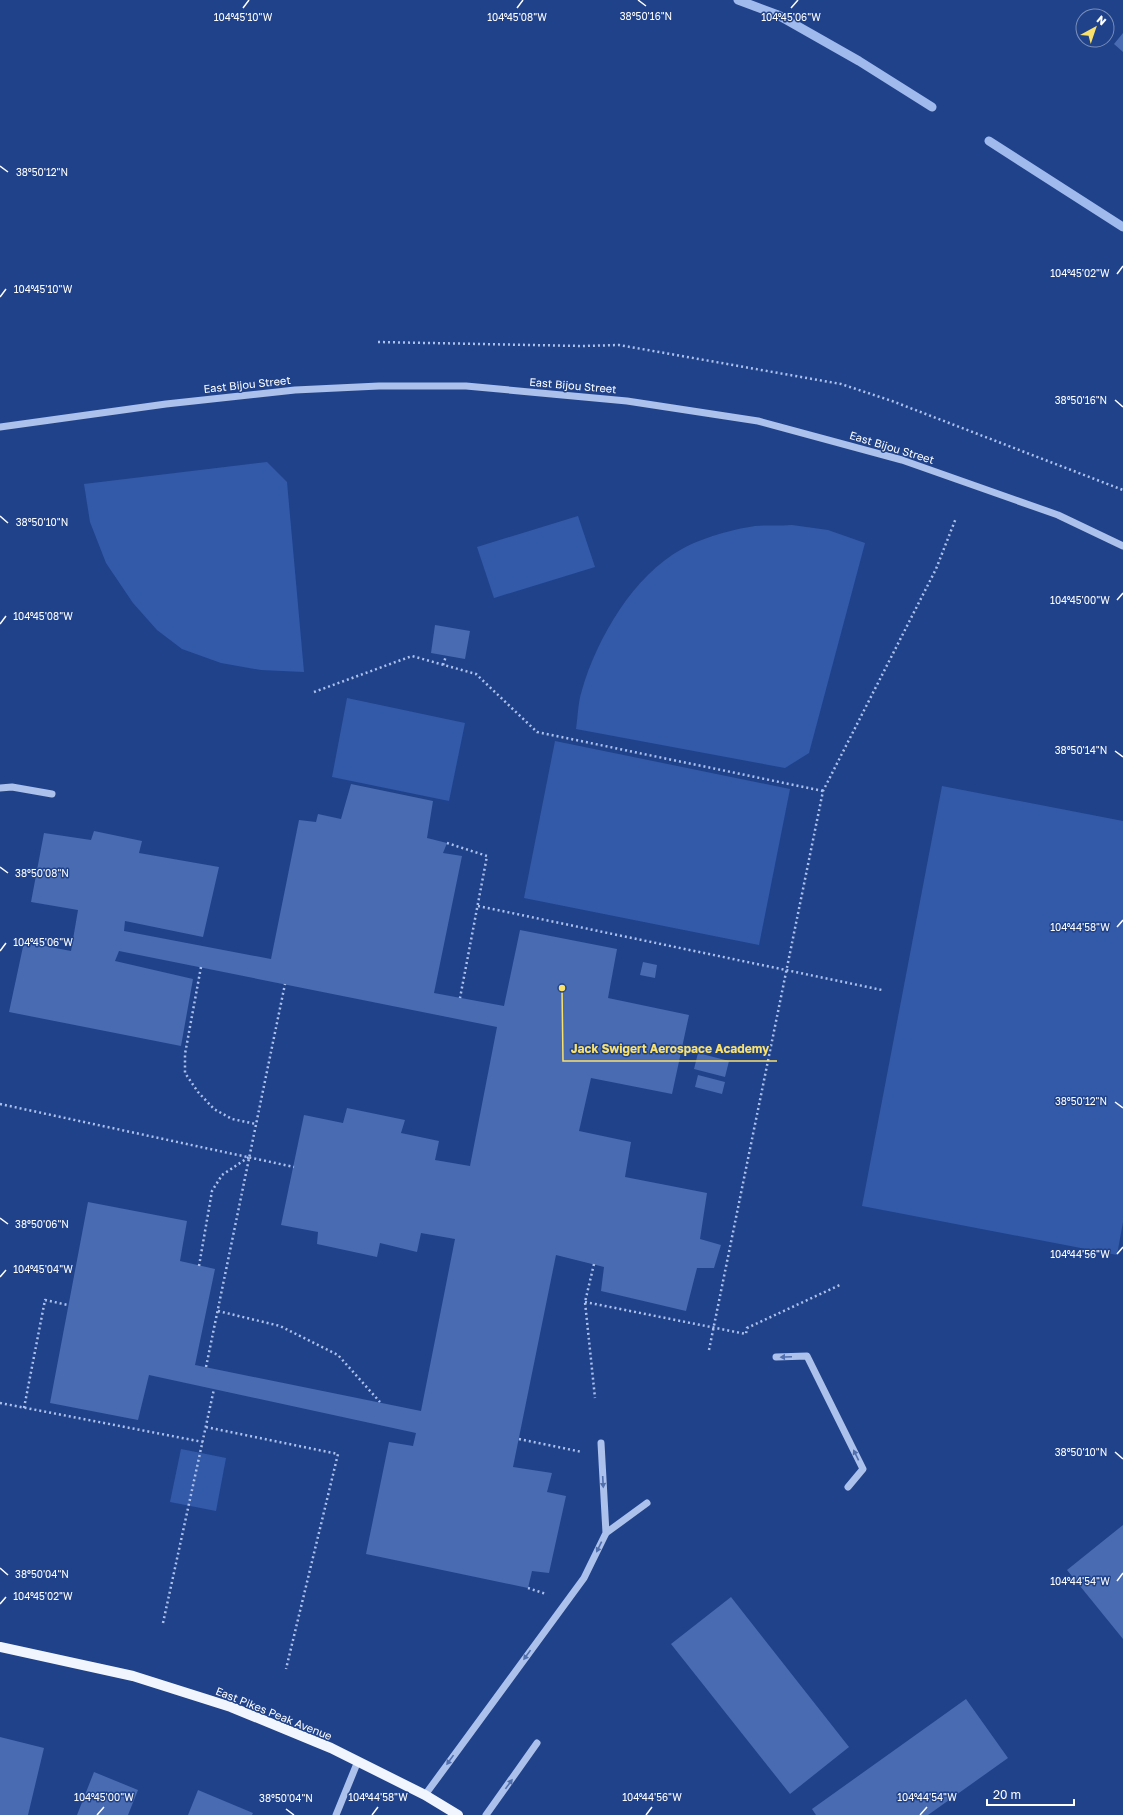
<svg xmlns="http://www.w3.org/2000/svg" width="1123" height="1815" viewBox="0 0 1123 1815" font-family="'Golos Text',sans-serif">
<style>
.green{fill:#335aa8}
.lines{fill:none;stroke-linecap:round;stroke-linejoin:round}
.stream{stroke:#a0baed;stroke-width:9}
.building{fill:#486bb2}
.path{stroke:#acc1eb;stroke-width:2.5;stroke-dasharray:2 3;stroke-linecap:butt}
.minor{stroke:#acc1eb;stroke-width:7}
.major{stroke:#f1f5fe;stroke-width:10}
.oneway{fill:#516ead}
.ticks{fill:none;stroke:#fff;stroke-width:1.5}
.labels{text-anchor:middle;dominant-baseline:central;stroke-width:3;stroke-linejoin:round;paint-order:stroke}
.street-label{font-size:11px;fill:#fff;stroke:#20428b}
.ticks-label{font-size:10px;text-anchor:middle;fill:#fff;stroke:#20428b;stroke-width:3;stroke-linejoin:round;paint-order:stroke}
.leader{fill:none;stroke:#f9e16c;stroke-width:1.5}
.callout-dot{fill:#f9e16c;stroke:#20428b;stroke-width:1.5}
.callout-label{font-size:12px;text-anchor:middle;font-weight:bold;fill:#f9e16c;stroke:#20428b;stroke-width:3;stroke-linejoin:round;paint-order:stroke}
</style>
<rect width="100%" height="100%" fill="#20428b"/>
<path class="green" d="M267,462l20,20 17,190 -43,-2 -40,-7 -39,-14 -25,-19 -24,-27 -27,-40 -16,-41 -6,-38z
M578,516l17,51 -101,31 -17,-51z
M792,525l36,5 37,13 -56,210 -24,15 -209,-39c2,-13 2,-27 6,-39 15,-52 52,-115 100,-141 19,-11 52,-20 73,-23 12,-1 25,0 37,-1z
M347,698l118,25 -16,78 -117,-24z
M555,741l235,48 -31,156 -235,-47z
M942,786l181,35v401l-6,33 -255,-49z
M181,1449l45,9 -10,53 -46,-9z"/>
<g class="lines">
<path class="stream" d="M738,0l40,15 81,46 73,46
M989,141l134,86"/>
</g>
<path class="building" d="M1123,33v19l-9,-8z
M435,625l35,6 -5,28 -34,-6z
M351,784l82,17 -6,37 20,5 -4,10 19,3 -28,137 70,13 16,-76 97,19 -9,49 81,17 -17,79 -81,-16 -12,53 52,11 -6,35 82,16 -7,46 21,6 -7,23h-17l-11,43 -85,-20 3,-24 -48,-12 -43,212 39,6 -5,19 19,4 -17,77 -17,-2 -4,17 -162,-34 23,-112 24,4 3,-13 -267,-58 -11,45 -88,-17 38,-201 99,19 -7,40 35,8 -20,96 226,46 34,-172 -34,-6 -4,19 -37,-9 -3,14 -60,-13 1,-12 -37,-7 23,-110 39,8 4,-15 58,12 -4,13 38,8 -4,19 35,6 27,-139 -378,-76 -4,10 78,18 -12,67 -172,-34 15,-70 47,9 7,-41 -47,-8 13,-69 47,7 3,-9 48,10 -3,12 80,14 -16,70 -78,-16 -1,10 147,28 28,-139 17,2 2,-8 23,5z
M643,962l14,3 -2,13 -15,-3z
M698,1053l31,8 -4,16 -31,-8z
M698,1075l27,7 -3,12 -27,-7z
M1123,1525v114l-56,-69z
M731,1597l118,150 -59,47 -119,-150z
M966,1699l42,59 -80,57h-112l-4,-6z
M0,1737l44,11 -16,67h-28z
M94,1772l44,18 -10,25h-51z
M198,1790l55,23 -1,2h-64z"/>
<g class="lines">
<path class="path" d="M378,342l204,4 37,-1 222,39 51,17 231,89
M443,665l3,-9
M314,692l98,-36 64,18 61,58 286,59
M447,843l40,13 -27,142
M478,906l404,84
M201,967l-16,87v19l13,19 16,17 18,10 24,5
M0,1104l294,63
M594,1264l-9,38 10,96
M199,1266l13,-75 10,-16 27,-18
M585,1302l161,32 1,-6 95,-44
M218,1311l62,15 58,29 42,47
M709,1350l114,-559 113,-222 20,-51
M206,1367l79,-383
M0,1403l203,39
M24,1408l21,-108 23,5
M206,1427l132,27 -52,215
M519,1439l63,13
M528,1588l18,6
M163,1623l51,-234"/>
<path class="minor" d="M0,427l166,-23 129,-14 84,-4h87l161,15 131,20 144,39 156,55 65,31
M0,788l12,-1 40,7
M776,1357l31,-1 56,113 -15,18
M601,1443l5,90
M425,1795l159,-217 22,-45 41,-30
M336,1815l22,-54
M486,1815l51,-72"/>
<path class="major" d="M0,1647l133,29 98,31 100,41 94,47 33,20"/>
</g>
<defs><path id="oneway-solid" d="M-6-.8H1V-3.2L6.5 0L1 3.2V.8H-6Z"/></defs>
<g class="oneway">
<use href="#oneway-solid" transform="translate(786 1357) rotate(178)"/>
<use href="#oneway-solid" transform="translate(856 1455) rotate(-116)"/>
<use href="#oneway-solid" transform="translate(603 1482) rotate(87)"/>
<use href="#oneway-solid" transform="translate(599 1547) rotate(116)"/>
<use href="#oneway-solid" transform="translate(527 1655) rotate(126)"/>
<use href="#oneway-solid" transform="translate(450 1760) rotate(126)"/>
<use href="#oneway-solid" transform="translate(509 1784) rotate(-54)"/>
</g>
<path class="ticks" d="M638,0l8,6M243,8l6,-8M517,8l6,-8M791,8l7,-8M0,166l8,6M1117,274l6,-8M0,297l6,-8M1115,400l8,7M0,516l8,7M1117,600l6,-7M0,624l6,-8M1115,751l8,6M0,867l8,6M1117,927l6,-7M0,951l6,-8M1115,1102l8,6M0,1218l8,6M1117,1254l6,-7M0,1277l6,-7M1115,1452l8,7M0,1568l8,7M1117,1581l6,-8M0,1604l6,-7M286,1809l8,6M97,1815l7,-8M372,1815l6,-8M646,1815l6,-8M920,1815l7,-8"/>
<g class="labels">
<g class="street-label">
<text transform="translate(247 384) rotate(-6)">East Bijou Street</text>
<text transform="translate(573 385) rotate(5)">East Bijou Street</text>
<text transform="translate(892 447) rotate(17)">East Bijou Street</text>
<text transform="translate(274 1713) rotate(22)">East Pikes Peak Avenue</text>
</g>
</g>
<g class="ticks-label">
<text x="646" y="20">38°50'16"N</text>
<text x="243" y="21">104°45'10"W</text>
<text x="517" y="21">104°45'08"W</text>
<text x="791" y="21">104°45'06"W</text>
<text x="42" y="176">38°50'12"N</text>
<text x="1080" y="277">104°45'02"W</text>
<text x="43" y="293">104°45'10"W</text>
<text x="1081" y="404">38°50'16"N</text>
<text x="42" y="526">38°50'10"N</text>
<text x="1080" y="604">104°45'00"W</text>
<text x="43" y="620">104°45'08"W</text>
<text x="1081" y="754">38°50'14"N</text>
<text x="42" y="877">38°50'08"N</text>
<text x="1080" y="931">104°44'58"W</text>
<text x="43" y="946">104°45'06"W</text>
<text x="1081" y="1105">38°50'12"N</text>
<text x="42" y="1228">38°50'06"N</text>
<text x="1080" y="1258">104°44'56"W</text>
<text x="43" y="1273">104°45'04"W</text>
<text x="1081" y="1456">38°50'10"N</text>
<text x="42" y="1578">38°50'04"N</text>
<text x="1080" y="1585">104°44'54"W</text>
<text x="43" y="1600">104°45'02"W</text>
<text x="104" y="1801">104°45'00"W</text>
<text x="378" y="1801">104°44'58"W</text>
<text x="652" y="1801">104°44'56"W</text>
<text x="927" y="1801">104°44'54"W</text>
<text x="286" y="1802">38°50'04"N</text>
</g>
<path class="leader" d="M562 988L563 1061H777"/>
<circle class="callout-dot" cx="562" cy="988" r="4"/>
<g class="callout-label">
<text x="670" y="1053">Jack Swigert Aerospace Academy</text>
</g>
<g transform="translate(1095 28) rotate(40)"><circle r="19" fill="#20428b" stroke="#798eb9"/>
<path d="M0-3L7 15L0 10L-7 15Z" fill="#f9e16c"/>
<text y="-6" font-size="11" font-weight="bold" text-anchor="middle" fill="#ffffff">N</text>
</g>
<path d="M987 1799v6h87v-6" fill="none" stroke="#ffffff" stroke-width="2"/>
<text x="993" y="1799" font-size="12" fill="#ffffff" stroke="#20428b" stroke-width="3" paint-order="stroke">20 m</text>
</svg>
